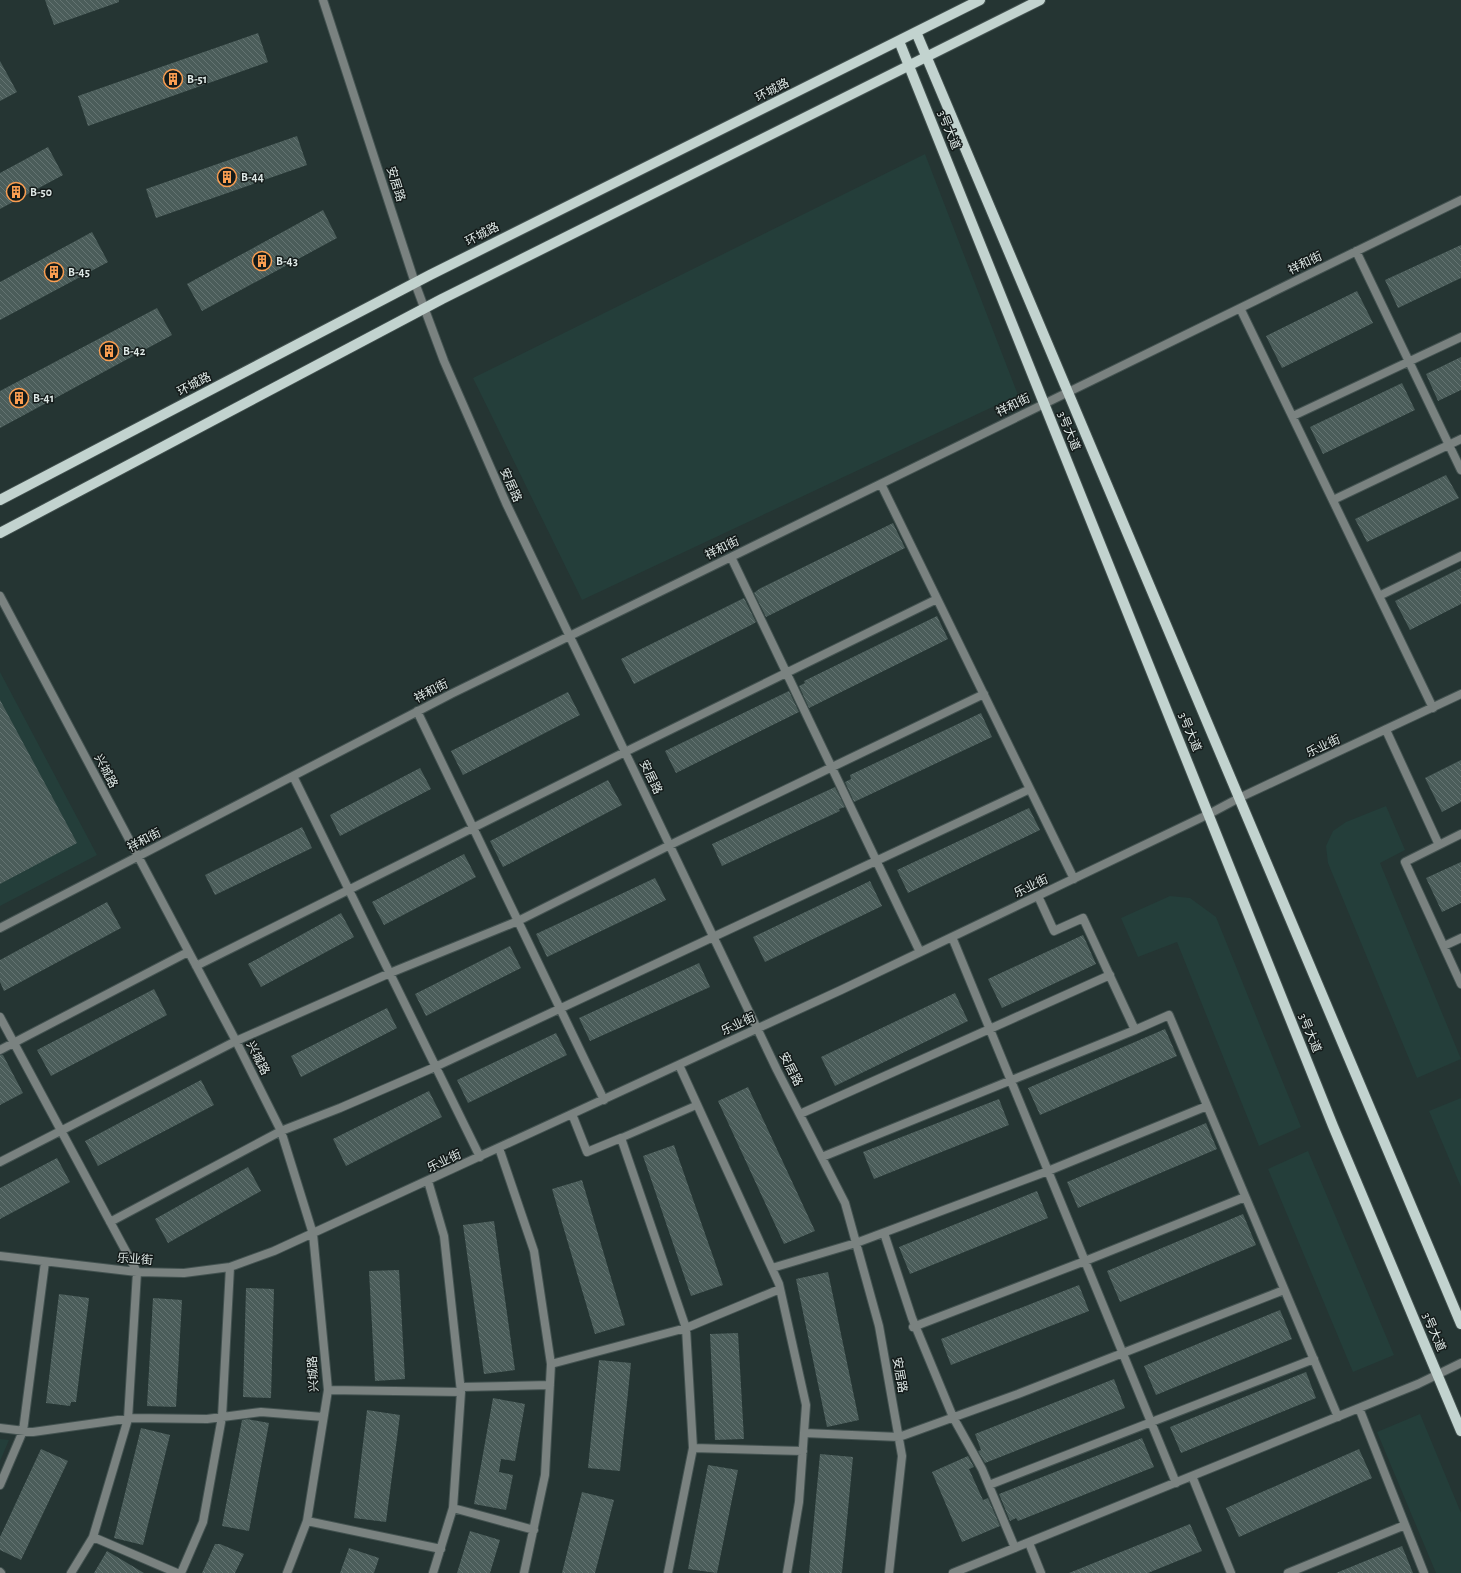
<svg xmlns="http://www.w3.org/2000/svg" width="1461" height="1573" viewBox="0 0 1461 1573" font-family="'Alegreya Sans','Noto Sans SC',sans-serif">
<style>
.built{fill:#243e3a}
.building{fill:url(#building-back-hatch)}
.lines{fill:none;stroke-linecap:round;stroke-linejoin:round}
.lane-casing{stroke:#435250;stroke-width:9}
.street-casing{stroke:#435250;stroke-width:10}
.primary-casing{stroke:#435250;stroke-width:12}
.lane{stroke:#7a8280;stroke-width:7}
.street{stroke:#7a8280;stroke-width:8}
.primary{stroke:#c2d3cf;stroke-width:10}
.labels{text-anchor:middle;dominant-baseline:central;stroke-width:3;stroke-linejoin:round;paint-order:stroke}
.poi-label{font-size:12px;font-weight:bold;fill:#dee8e6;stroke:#141b1a;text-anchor:start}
.street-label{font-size:12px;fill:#dee8e6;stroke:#141b1a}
</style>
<defs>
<pattern id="building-back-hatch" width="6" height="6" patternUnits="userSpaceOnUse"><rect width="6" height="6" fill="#4b5d5a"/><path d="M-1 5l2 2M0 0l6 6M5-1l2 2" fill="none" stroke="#647472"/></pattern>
</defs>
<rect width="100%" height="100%" fill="#253533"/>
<path class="built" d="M925,154l93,241 -436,205 -109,-222z
M0,672l97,183 -97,51z
M1386,806l19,44 -25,13 81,196 -44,19 -89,-215 -2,-17 7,-15 13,-9z
M1170,896l20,2 26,19 85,210 -42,19 -82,-204 -39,15 -17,-39z
M1461,1098v89l-32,-76z
M1308,1151l86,204 -41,17 -85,-203z
M1420,1414l41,99v60h-25l-59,-141z
M0,1439l9,1 -9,21z"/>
<path class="building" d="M45,0h74v2l-65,23z
M258,33l10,29 -180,64 -10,-30z
M0,61l17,31 -17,9z
M297,136l10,29 -151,53 -10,-29z
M48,147l15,28 -63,34v-36z
M323,210l14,28 -135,73 -15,-27z
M92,232l16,30 -108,58v-38z
M1461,245v33l-63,30 -13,-28z
M1357,291l16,32 -91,45 -16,-32z
M157,308l15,27 -172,93v-37z
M1461,357v33l-23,11 -12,-27z
M1402,383l13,27 -92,44 -13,-27z
M1446,475l13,23 -92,44 -12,-23z
M893,523l12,25 -139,69 -12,-24 5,-4z
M1461,568v36l-51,26 -15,-29z
M744,598l12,24 -3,2 -119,60 -13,-25z
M937,616l11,23 -139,69 -10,-22 6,-3 -1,-2z
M789,691l10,21 -123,61 -11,-22z
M568,692l12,23 -117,60 -12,-24z
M0,700l77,143 -77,41z
M981,713l11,24 -138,65 -9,-20 6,-3 -1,-4z
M1461,760v42l-19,10 -17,-34z
M420,768l11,21 -91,47 -10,-21z
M608,780l14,25 -119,62 -13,-26z
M835,787l10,20 -6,2 1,2 -118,55 -10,-22z
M1029,808l11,22 -132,63 -11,-23z
M302,827l10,21 -97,47 -10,-20z
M464,854l12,23 -92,48 -12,-23z
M1461,862v41l-19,9 -16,-34z
M655,878l11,22 -119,57 -11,-23z
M870,881l12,25 -117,56 -12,-25z
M107,902l14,26 -117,63 -4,-9v-22z
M341,913l13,24 -93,50 -13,-23z
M1083,935l13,29 -94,44 -14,-29z
M510,946l11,22 -95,48 -11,-22z
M699,963l11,24 -120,54 -11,-23z
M154,989l13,26 -116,61 -14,-26z
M955,993l13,28 -133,65 -14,-29z
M387,1008l10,20 -96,49 -10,-21z
M1165,1029l12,27 -137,59 -12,-27z
M556,1033l11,22 -99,48 -11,-23z
M0,1055h3l20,38 -23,12z
M201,1080l13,25 -116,61 -13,-25z
M748,1087l67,144 -31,13 -66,-143z
M429,1091l13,26 -96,49 -13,-27z
M999,1099l10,26 -135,54 -11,-27z
M1206,1123l11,26 -139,59 -11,-26z
M674,1145l49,140 -32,11 -48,-140z
M57,1158l13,24 -70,37v-31z
M248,1167l13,24 -93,52 -13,-24z
M582,1180l43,145 -30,9 -43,-145z
M1037,1191l11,27 -138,56 -11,-27z
M1243,1214l13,31 -136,57 -13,-31z
M494,1221l21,149 -31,4 -21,-149z
M399,1270l6,109 -30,2 -6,-110z
M828,1272l31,148 -32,7 -31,-148z
M1079,1285l10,26 -138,54 -10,-26z
M246,1288l28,1 -3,109 -28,-1z
M59,1294l30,4 -13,104h-5l-1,4 -24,-3z
M153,1298l29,2 -6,107 -29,-1z
M1280,1310l12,29 -136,56 -12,-29z
M738,1333l6,106 -29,1 -5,-106z
M599,1360l32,3 -11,108 -32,-3z
M1306,1372l10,26 -135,55 -11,-26z
M1114,1379l11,29 -140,55 -7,-12 3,-1 -6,-16z
M493,1398l32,6 -10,57 -14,-2 -2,13 14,3 -7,35 -32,-6z
M367,1410l33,5 -14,107 -32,-4z
M247,1419l22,4 -20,108 -27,-5 20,-106z
M141,1428l29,7 -27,110 -29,-7z
M1142,1438l12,29 -136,54 -2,-3 -6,3 -11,-27z
M41,1449l27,12 -47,99 -21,-10v-13z
M1359,1449l13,29 -133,59 -13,-29z
M820,1454l33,3 -11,116h-33z
M968,1456l6,11 -5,2 14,31 5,-2 12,28 -38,16 -30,-70z
M708,1465l30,5 -21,103 -29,-4z
M582,1492l32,8 -19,73h-33z
M1190,1524l12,27 -54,22h-79z
M470,1531l30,9 -10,33h-33z
M215,1544h5l24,10 -9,19h-33z
M1402,1546l11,27h-77z
M349,1548l30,10 -5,15h-34z
M107,1551l37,22h-50z"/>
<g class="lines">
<defs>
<path id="lane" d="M621,1138l76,-33"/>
<path id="street" d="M323,0l92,283 29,78 62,142 271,567 68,133 34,123 23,130 -13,117
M1356,251l105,219
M1240,308l193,400
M1293,416l168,-79
M881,484l193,395
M1333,500l128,-61
M731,557l189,395
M0,596l236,445 45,90 32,103 15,156 -21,131 -20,52
M1379,596l82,-40
M417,711l187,389
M1386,730l53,115 -34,17 56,122
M293,776l187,381
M1439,845l22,-11
M1038,896l16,35 29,-13 52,112 34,-15 169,402
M0,928l451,-234 1010,-494
M952,937l224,546
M1444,946l17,-8
M196,966l429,-214 312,-153
M0,1017l137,255 -9,147 -35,118 -22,36
M0,1050l188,-98
M679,1065l100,219 27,121 -7,97 -12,71
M572,1114l15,38 34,-14 65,190 7,120 -25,125
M800,1114l310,-139
M499,1148l35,103 17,113 -6,111 -21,98
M822,1157l313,-127
M0,1162l236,-121 154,-68 128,-52 152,-76 314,-151
M428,1181l16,55 17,156 -8,116 -20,65
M110,1222l171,-91 59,-23 95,-41 595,-278
M884,1233l28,85 41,99 29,52 33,79
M0,1256l137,16 47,1 46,-6 44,-16 567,-261 368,-176 30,-16 222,-104
M772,1268l84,-25 192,-72 159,-65
M913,1327l172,-66 160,-64
M551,1364l135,-36 94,-39
M461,1387l89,-2
M328,1390l133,2
M1359,1408l65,165
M0,1428l33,4 99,-14 75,1 54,-7 62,5
M804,1433l95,4 119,-43 266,-104
M693,1448l110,3
M1192,1476l39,97
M0,1485l23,-54 22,-169
M989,1485l325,-126
M453,1508l81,22
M307,1521l134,28
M93,1537l84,36
M1029,1543l12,30
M0,1572l1,1
M181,1573l22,-51 19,-105 8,-150
M953,1573l465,-189 43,-21
M1288,1573l117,-48"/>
<path id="primary" d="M916,32l545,1292
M899,41l434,1085 128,305
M0,500l430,-225 550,-275
M0,533l442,-234 598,-299"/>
</defs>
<use href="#lane" class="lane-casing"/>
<use href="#street" class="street-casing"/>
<use href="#primary" class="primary-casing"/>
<use href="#lane" class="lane"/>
<use href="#street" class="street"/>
<use href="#primary" class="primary"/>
</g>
<defs>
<symbol id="building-ring" viewBox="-11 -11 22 22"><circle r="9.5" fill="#141b1a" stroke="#fb9e51" stroke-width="1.5"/><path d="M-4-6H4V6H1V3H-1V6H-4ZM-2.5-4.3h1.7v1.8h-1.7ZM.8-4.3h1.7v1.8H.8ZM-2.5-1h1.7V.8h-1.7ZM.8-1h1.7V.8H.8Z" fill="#fb9e51"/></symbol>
</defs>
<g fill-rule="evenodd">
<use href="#building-ring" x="162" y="68" width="22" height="22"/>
<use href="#building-ring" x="216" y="166" width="22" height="22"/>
<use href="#building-ring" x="5" y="181" width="22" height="22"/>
<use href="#building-ring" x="251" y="250" width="22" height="22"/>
<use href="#building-ring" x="43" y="261" width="22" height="22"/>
<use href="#building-ring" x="98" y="340" width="22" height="22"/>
<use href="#building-ring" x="8" y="387" width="22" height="22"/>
</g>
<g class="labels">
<g class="poi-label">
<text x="187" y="79">B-51</text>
<text x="241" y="177">B-44</text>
<text x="30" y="192">B-50</text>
<text x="276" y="261">B-43</text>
<text x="68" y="272">B-45</text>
<text x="123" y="351">B-42</text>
<text x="33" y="398">B-41</text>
</g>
<g class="street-label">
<text transform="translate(772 90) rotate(-27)">环城路</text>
<text transform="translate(949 130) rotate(68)">3号大道</text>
<text transform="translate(396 184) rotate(72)">安居路</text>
<text transform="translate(482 234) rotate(-27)">环城路</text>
<text transform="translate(1305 263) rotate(-26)">祥和街</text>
<text transform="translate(194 384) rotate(-28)">环城路</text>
<text transform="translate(1013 405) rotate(-26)">祥和街</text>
<text transform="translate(1069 431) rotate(68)">3号大道</text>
<text transform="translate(511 485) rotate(66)">安居路</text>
<text transform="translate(722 548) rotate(-26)">祥和街</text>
<text transform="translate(431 691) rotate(-27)">祥和街</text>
<text transform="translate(1190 732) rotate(68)">3号大道</text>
<text transform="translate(1323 746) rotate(-25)">乐业街</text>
<text transform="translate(106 771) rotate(62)">兴城路</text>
<text transform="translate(651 777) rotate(64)">安居路</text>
<text transform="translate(144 840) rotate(-28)">祥和街</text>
<text transform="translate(1031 886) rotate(-26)">乐业街</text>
<text transform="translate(738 1024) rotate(-25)">乐业街</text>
<text transform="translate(1310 1033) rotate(68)">3号大道</text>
<text transform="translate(258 1058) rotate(63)">兴城路</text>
<text transform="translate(791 1069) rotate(63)">安居路</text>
<text transform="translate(444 1161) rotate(-25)">乐业街</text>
<text transform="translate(135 1259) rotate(4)">乐业街</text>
<text transform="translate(1434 1332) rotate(67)">3号大道</text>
<text transform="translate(313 1374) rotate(-93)">兴城路</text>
<text transform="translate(900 1375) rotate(80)">安居路</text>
</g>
</g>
</svg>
